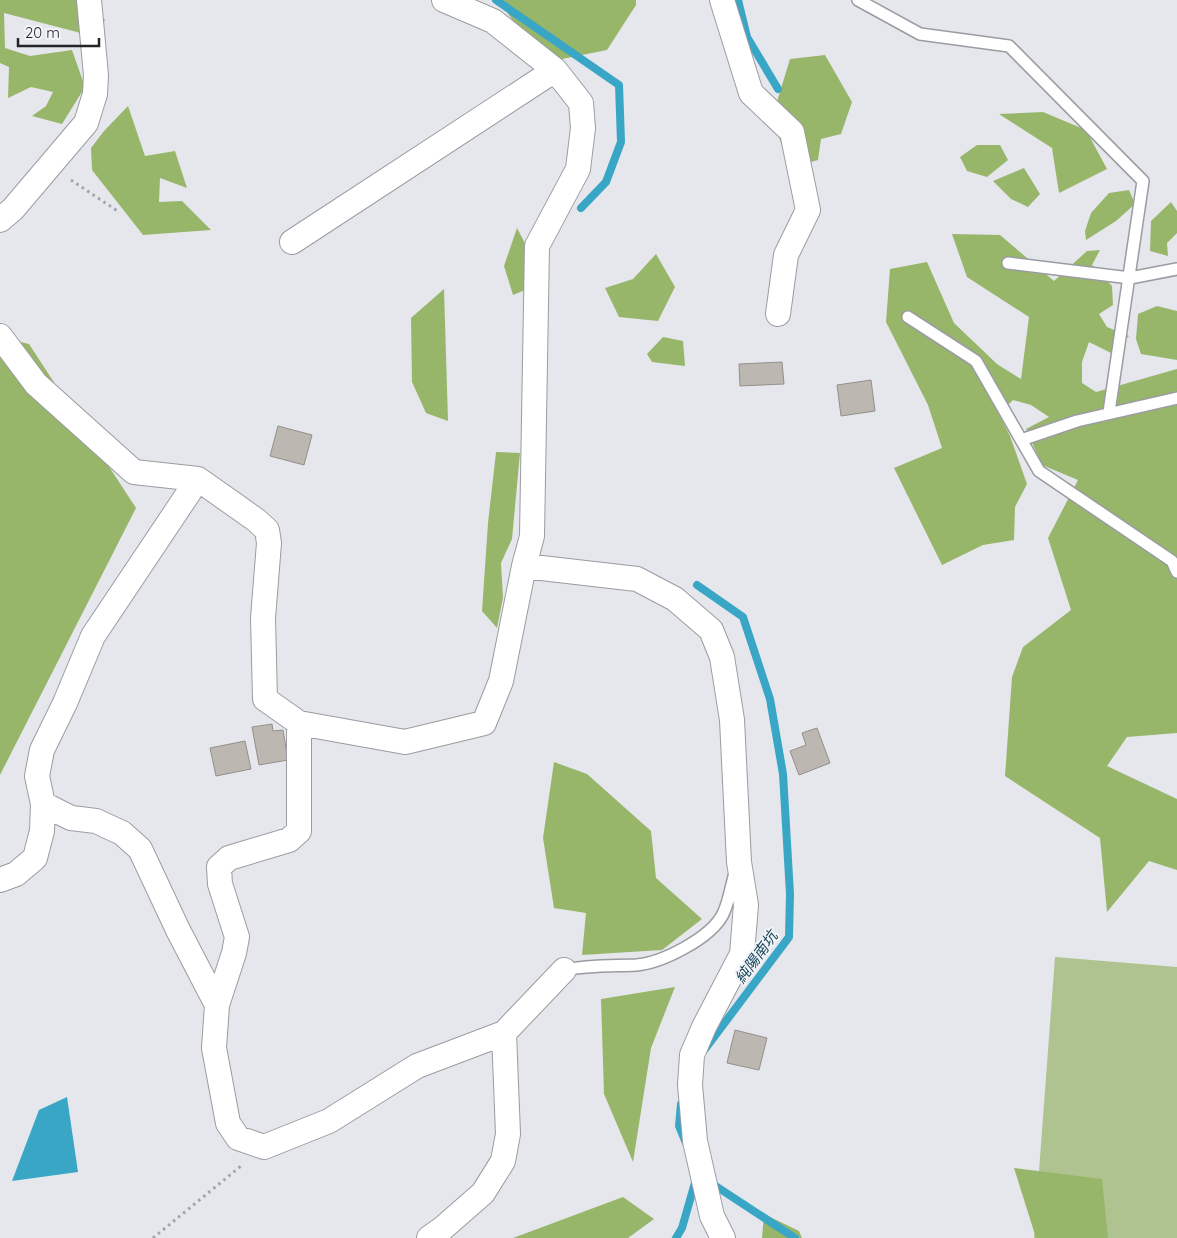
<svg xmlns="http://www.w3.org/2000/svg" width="1177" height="1238" viewBox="0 0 1177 1238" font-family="Quicksand,'Noto Sans TC',sans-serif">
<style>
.green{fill:#aec38f}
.forest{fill:#98b66a}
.water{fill:#39a6c6}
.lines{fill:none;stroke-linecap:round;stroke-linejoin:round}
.stream{stroke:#39a6c6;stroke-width:8}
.building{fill:#bcb7b1;stroke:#948f8a}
.service-casing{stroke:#9a9ca2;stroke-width:14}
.minor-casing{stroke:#9a9ca2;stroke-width:26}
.path{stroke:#a2a3a8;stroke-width:3;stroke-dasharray:2.5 4;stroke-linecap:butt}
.service{stroke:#fff;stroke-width:11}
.minor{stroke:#fff;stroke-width:24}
.labels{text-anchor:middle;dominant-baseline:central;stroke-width:4;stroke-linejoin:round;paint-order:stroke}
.water-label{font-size:15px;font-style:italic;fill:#164452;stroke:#f2f4fb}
</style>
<rect width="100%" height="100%" fill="#e5e7ed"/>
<path class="green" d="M1055,957l122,10v271h-143z"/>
<path class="forest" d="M0,0h88l17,20 -12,19 -16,-7 -73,-19 1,35 25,8 42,-6 13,37 -23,37 -30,-8 14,-10 7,-14 -22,-5 -23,11 1,-31 -9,-4z
M498,0h138v5l-29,45 -50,10 -38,-31z
M825,55l27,47 -11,32 -20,5 -3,21 -28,8 -18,-50 18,-59z
M128,106l17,50 30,-5 12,37 -27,-10 -1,24 23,-1 29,29 -68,5 -51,-65 -1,-22 13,-17z
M1043,112l43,18 21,39 -48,24 -7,-45 -53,-34z
M977,145h23l8,15 -21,17 -20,-6 -7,-14z
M1024,168l16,26 -12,13 -17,-8 -18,-18z
M1129,190l6,14 -19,17 -30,19 -1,-9 6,-18 18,-20z
M1171,202l6,9v22l-10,10 1,13 -18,-5 1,-30z
M517,228l11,21 -3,41 -12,5 -9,-29z
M952,234l48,1 54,46 33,-30 13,-1 -8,15 20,21 1,19 -14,9 8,13 22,9 -18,17 -22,-11 -7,20v21l14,9 81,-23v364l-50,4 -20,29 70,33v71l-28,-9 -42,51 -7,-74 -95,-62 7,-99 11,-30 48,-37 -23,-72 30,-58 -36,-15 -16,-36 23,-12 -18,-12 -18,-5 -14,14 11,22 17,48 -12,23 -1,33 -31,5 -41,20 -48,-97 48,-20 -14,-43 -42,-83 4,-53 37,-7 27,61 43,41 24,15 8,-62 -62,-40z
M656,254l19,33 -17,34 -39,-4 -14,-29 28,-9z
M444,289l4,132 -22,-8 -14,-31 -1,-64z
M1157,306l20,5v49l-36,-6 -5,-15 2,-25z
M0,337l29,7 107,164 -136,267z
M663,337l20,4 2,25 -33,-4 -5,-8z
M496,452l24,1 -8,86 -11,24 2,35 -6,30 -15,-17 6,-88z
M554,762l33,12 64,57 5,47 46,41 -40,31 -80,5 4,-42 -32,-5 -11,-70z
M675,987l-24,61 -18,114 -29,-68 -3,-95z
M1014,1168l88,11 6,59h-72z
M623,1197l31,22 -26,19h-115z
M764,1214l35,17 3,7h-40z"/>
<path class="water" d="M67,1097l11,75 -66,9 27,-71z"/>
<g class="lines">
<path class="stream" d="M496,0l123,85 2,57 -15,40 -25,26
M738,0l9,37 31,52
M697,585l46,32 27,82 13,75 7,120 -1,43 -84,112
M681,1104l-2,22 7,17
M711,1183l84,55
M676,1238l6,-10 14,-49"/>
</g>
<path class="building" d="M782,362l2,22 -44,2 -1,-22z
M871,380l4,31 -34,5 -4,-31z
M278,426l34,9 -8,30 -34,-9z
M272,724l1,7 10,-1 5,30 -29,5 -7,-38z
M817,728l13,35 -31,12 -9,-24 16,-6 -4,-12z
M245,741l6,28 -35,7 -6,-28z
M735,1030l32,8 -8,32 -32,-7z"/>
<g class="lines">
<defs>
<path id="service" d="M858,0l62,34 89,12 134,135 -34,231
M1008,263l122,15 47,-9
M908,317l68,44 63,110 133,90 5,11
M1021,440l56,-19 100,-23
M564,970c24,-5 48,-4 72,-5 26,-2 75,-27 87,-51 6,-12 8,-28 12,-41"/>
<path id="minor" d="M722,0l29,93 41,39 16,78 -22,45 -8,59
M0,220l13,-11 73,-86 9,-29 1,-19 -7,-75
M292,242l263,-172
M0,336l36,48 98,88 64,7 58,41 11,10 2,13 -6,75 2,81 34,24 106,19 79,-19 17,-42 23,-115 8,-30 5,-290 41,-77 5,-41 -2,-25 -26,-33 -62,-49 -49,-21
M524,566l113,13 38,20 36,31 11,27 10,63 7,142 7,43 -4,49 -38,73 -12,28 -2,30 5,56 17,75 11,22
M299,723v108l-10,9 -60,18 -10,9 1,17 17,53 -3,16 -17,52 -3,43 14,75 10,15 26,9 65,-26 88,-55 87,-33 60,-63
M43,804l28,14 25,3 26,12 18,16 38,81 39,75
M0,880l16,-6 19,-16 7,-27 1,-27 -6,-28 5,-26 23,-47 28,-67 105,-157
M429,1238l14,-10 40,-35 20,-32 5,-27 -4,-101"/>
</defs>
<use href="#service" class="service-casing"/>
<use href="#minor" class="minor-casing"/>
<path class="path" d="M71,180l48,32
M153,1238l88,-72"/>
<use href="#service" class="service"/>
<use href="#minor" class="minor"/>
</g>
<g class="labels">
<g class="water-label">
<text transform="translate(756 957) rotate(-54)">純陽南坑</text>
</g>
</g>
<path d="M18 38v8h81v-8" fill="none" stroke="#242427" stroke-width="2.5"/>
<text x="25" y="38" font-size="15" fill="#242427" stroke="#f2f4fb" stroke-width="4" paint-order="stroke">20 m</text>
</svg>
